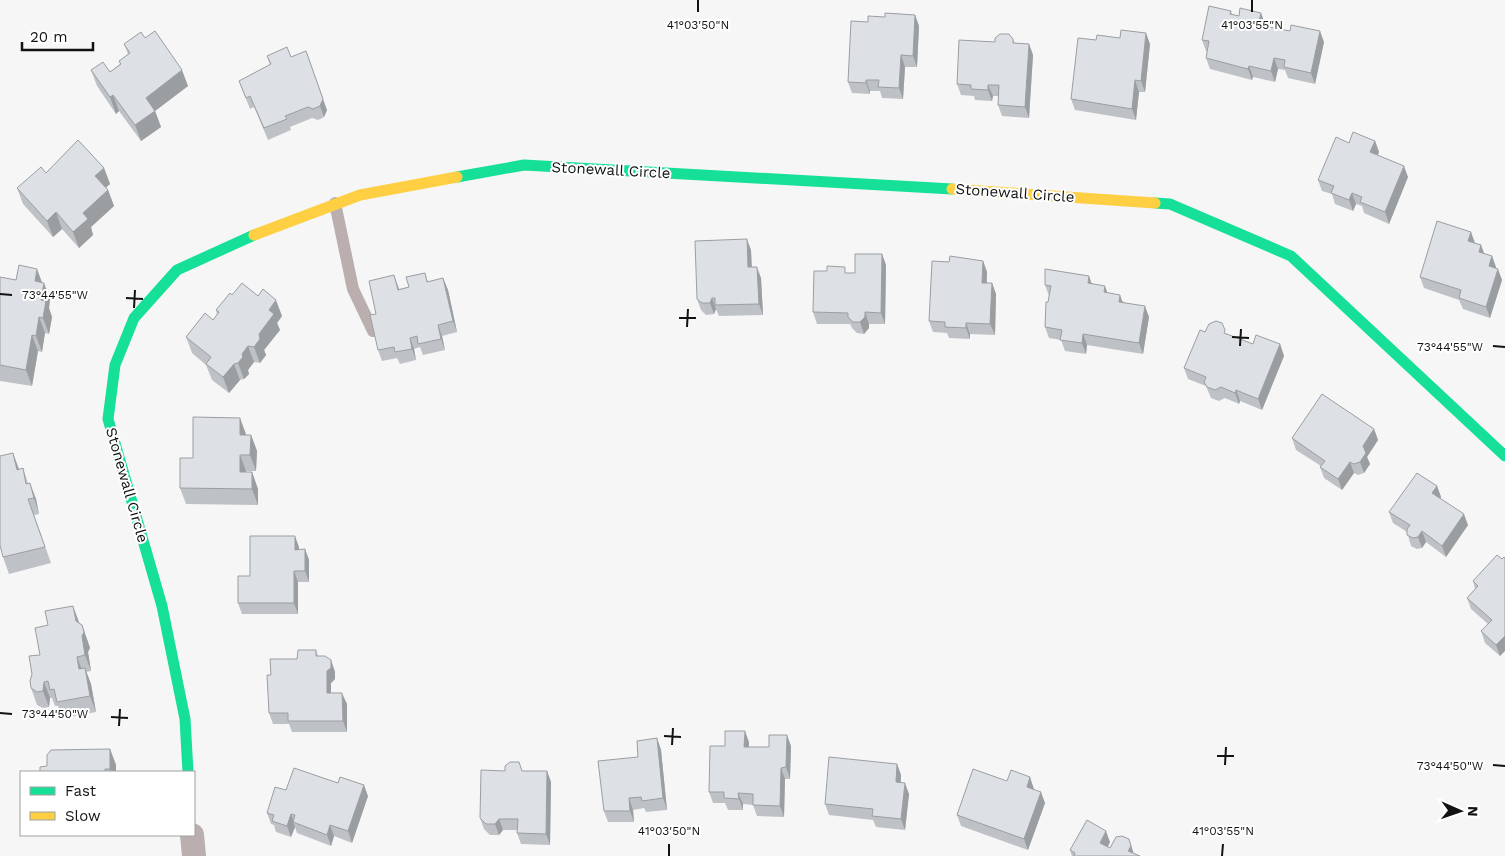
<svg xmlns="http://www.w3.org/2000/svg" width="1505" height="856" viewBox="0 0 1505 856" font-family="'Work Sans',sans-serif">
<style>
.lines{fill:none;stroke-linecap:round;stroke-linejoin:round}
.lane{stroke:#baaeaf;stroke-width:12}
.street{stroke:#baaeaf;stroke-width:24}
.fast{stroke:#16e098;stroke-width:11}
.slow{stroke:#ffcf43;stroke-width:11}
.wall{fill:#bec2c6}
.shaded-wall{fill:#9b9ea1}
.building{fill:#dde1e6;stroke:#9b9ea1}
.ticks{fill:none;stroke:#111212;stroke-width:2}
.labels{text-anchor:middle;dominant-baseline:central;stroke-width:4;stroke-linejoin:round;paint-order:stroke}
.street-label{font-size:15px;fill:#111212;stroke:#fff}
.ticks-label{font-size:12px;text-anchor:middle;fill:#111212;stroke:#fff;stroke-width:4;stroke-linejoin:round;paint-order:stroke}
</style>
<rect width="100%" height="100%" fill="#f6f6f6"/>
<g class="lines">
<path class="lane" d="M335,203l18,86 20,42"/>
<path class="street" d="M192,835l2,21"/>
<path class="fast" d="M457,177l67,-12 428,24
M1155,203l15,1 121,52 214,200
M188,772l-3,-53 -23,-113 -54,-187 7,-54 19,-47 43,-48 77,-35"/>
<path class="slow" d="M952,189l203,14
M254,235l106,-40 97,-18"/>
</g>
<path class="wall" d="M1231,11l1,3 7,2 22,-3 4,11 -1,2 60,16 -9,42 -27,-6 -3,-8 -7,-1 -3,13 -22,-5 -1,3 -42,-11 -4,-11 1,-7h-1l-4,-11z
M915,15l4,11 -2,41h-12l-2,32 -21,-1 -2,-7h-10v3l-18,-1 -4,-11 20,-60 17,-5z
M145,38l43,48 -33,25 6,16 -20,14 -22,-30 -3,3 -19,-28 -6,-16 19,2 10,-8 -1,-3 9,-7 -4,-10z
M1013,39l2,4 14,1 4,11 -4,63 -27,-2 -4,-11 1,-9h-6l-1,5 -17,-1 -1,-4 -13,-1 -4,-11 38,-42z
M1150,44l-5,48h-6l-3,28 -61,-10 -4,-11z
M267,56l24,1 36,53 -3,7 -6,3 -6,-2 -22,9 1,3 -23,10 -14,-33 -4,2 -11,-28 31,-16z
M1375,141l4,11 -1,3 30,22 -19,47 -25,-11 -2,-7 -6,-2 -3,7 -18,-7 -3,-10 -10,-3 -4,-11 31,-37z
M104,168l6,16 -4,3 2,3 6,16 -23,21 2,8 -14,13 -17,-19 -9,8 -30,-33 -6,-16 29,-15z
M1475,243l6,2 3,9 8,2 4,12 6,12 -12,38 -27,-9 -4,-9 -35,-12 -4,-11z
M751,250l1,17 9,11 2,37 -44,1 -3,-7 -2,5 -8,1 -5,-5 -4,-11z
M882,254l4,11 -1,59h-16v4l-5,6 -7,-1 -5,-5 -2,-4h-33l-4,-12 34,-39h8z
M983,261l4,11v11h5l4,11 -1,41 -25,-1v5l-21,-1 -2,-5 -14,-1 -4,-11 20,-59z
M425,273l3,9 15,-4 5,12 9,42 -15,4 3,14 -22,5 -3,-8 -6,2 2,11 -16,4 -3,-6 -15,3 -4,-11 -2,-36 22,-28 1,3 10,-2z
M0,277l16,3 26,3 8,16 -1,9 3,9 -3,17 -4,-1 -3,19 -4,-1 -6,35 -32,-5z
M1092,283l57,34 -6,37 -56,-9 -1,9 -21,-3 -4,-11 -12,-2 -4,-11 4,-31 -4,-11z
M232,295l50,21 -5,7 3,7 -16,20 2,5 -6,8 -6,-1 -6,8 1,4 -5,5 -4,1 -11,13 -17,-13 -6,-15 -14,-12 -6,-16 27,-17 4,-6 -1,-4z
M1205,332l22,2 26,10h27l4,12 -22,54 -22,-9 -1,3 -14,-6 -6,3 -8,-3 -5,-12 -18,-7 -4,-11z
M1374,429l4,11 -11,17 3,7 -6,9 -6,2 -4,-2 -12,17 -18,-12 -4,-11 1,-1 -25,-16 -4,-12z
M246,435h5l6,16 -1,20h-10v1h6l6,17v16l-72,-1 -6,-16 13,-30z
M23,468l5,15 8,16 3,15 -5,1 17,48 -42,11 -6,-17 16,-88z
M1437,486l4,11 -1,1 28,27 -22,32 -20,-15 -4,6 -5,1 -6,-3 -4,-14 -14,-9 -4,-11z
M299,547v3l6,-1 4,11v22h-11v32h-56l-4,-11 12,-27z
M1502,559l-2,97 -15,-13 -4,-12 7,-7 -17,-15 -4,-11 8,-9 -2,-8z
M79,623l3,2 6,17 2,6 -2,4 3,19 -5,1 5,12 5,28 -33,6 -5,-12h-3l-3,-8h-2l-1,9 -6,1 -6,-3 -6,-17z
M316,650l2,6 13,4 4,12v7l-4,4v10l16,11v28h-55l-3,-8h-16l-4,-11 2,-38 26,-16z
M657,738l4,12 6,60 -21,2 -2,-4 -11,2 1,12h-26l-4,-11z
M749,742v5h20l22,-1 -1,33h-5l-1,38 -27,-1 -4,-11 -10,-1v6h-15l-3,-7h-12l-4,-11 16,-46z
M110,749l6,16v7h-76l7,-6z
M897,764l4,11v8l8,11 -4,36 -29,-3 -3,-7 -44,-5 -4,-11z
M505,771h42l4,11 -1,63 -29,-1 -4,-11 1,-3h-15l-4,5h-9l-6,-6 -4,-11z
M1007,781l27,8 11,14 -17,47 -67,-24 -4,-11z
M286,790l82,6 -16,47 -18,-7 -3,10 -34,-13 -2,-6 -4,10 -15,-5 -2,-7 -3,-1 -4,-11z
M1110,842l-2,5 2,1 24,5 6,3h-68l-2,-6z"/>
<path class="shaded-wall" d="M1261,13l4,11 -2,12 -5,-11z
M915,15l4,11 -2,41 -4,-11z
M1320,31l4,11 -9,42 -4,-11z
M1146,33l4,11 -5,48 -4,-11z
M1029,44l4,11 -4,63 -4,-11z
M306,51l21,59 -3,7 -4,-11z
M901,55l4,12 -2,32 -4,-11z
M1274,58l4,11 -3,13 -4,-11z
M1249,66l4,11 -1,3 -4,-11z
M182,70l6,16 -33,25 6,16 -20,14 -6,-16 11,-27z
M866,80l4,11v3l-4,-11z
M1135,80l4,12 -3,28 -4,-11z
M988,85l5,11 -1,5 -4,-11z
M113,95l6,16 -3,3 -6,-17z
M1375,141l4,11 -5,11 -4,-11z
M1404,166l4,11 -19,47 -4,-12z
M104,168l6,16 -9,8 -6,-16z
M108,190l6,16 -23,21 2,8 -14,13 -6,-16 10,-19z
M1352,193l4,11 -3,7 -4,-11z
M56,212l6,17 -9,8 -6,-16z
M1471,232l4,11 -7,-2z
M747,239l4,11 1,28 -4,-11z
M1481,245l4,11 -6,-4z
M882,254l4,11 -1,59 -4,-11z
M1492,256l4,11 -3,10 -4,-11z
M983,261l4,11 -1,22 -4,-11z
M757,267l4,11 2,37 -4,-11z
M37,269l6,16 -8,-4z
M1498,269l4,11 -12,38 -4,-11z
M394,275l4,11 4,15 -4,-11z
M1089,276l4,11 -5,-4z
M443,278l5,12 9,42 -4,-11z
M44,283l6,16 -1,9 3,9 -3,17 -6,-16 -2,-18z
M992,283l4,11 -1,41 -5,-11z
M1105,286l4,11 -5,-5z
M1120,295l4,11 -5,-4z
M712,298l4,11 -2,5 -4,-11z
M276,300l6,16 -5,7 3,7 -16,20 2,5 -6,8 -6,-16 15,-37z
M1145,306l4,11 -6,37 -4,-11z
M865,312l4,12v4l-5,6 -4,-12z
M39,317l6,16 -3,19 -6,-16z
M966,323l4,11v5l-4,-11z
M438,325l4,11 3,14 -4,-11z
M1083,334l4,11 -1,9 -4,-11z
M32,335l6,16 -6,35 -6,-16z
M410,338l4,11 2,11 -4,-11z
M1280,344l4,12 -22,54 -4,-11z
M248,346l6,16 -6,8 1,4 -5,5 -6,-16 4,-9z
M234,364l6,16 -11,13 -6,-16z
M1236,390l4,11 -1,3 -4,-11z
M240,418l6,16v17l-6,-16z
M1374,429l4,11 -11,17 3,7 -6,9 -4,-11 3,-16z
M251,435l6,16 -1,20 -6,-16z
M13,453l6,16 -2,1z
M240,455l6,16v17l-6,-16z
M1350,462l4,11 -12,17 -4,-11z
M252,472l6,17v16l-6,-16z
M30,483l6,16 3,15 -5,-16z
M1437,486l4,11 -5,7 -4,-11z
M1464,514l4,11 -22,32 -4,-11z
M1422,531l4,11 -4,6 -4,-11z
M295,536l4,11v14l-4,-11z
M305,549l4,11v22l-4,-11z
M294,571l4,11v32l-4,-11z
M73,606l6,16 3,15 -6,-16z
M82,625l6,17 2,6 -2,4 3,19 -6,-16 -3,-19z
M1505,636v15l-5,5 -4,-11z
M77,657l6,16 -4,-4z
M331,660l4,12v7l-4,4v21l-4,-11v-22z
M85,668l6,16 5,28 -6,-16z
M44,682l6,16 -1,9 -6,-16z
M342,693l5,11v28l-4,-11z
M745,731l4,11 -1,16 -4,-11z
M787,735l4,11 -1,33 -4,-12z
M657,738l4,12 6,60 -4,-12z
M110,749l6,16v7h-5l-1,-3z
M897,764l4,11 -1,18 -4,-11z
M781,768l4,11 -1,38 -4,-11z
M547,771l4,11 -1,63 -4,-11z
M1030,777l4,12 -3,9 -4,-11z
M905,783l4,11 -4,36 -4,-11z
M364,785l4,11 -16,47 -4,-12z
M1041,792l4,11 -17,47 -4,-11z
M738,793l5,11v6l-4,-11z
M629,798l4,12 1,12 -4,-11z
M291,814l3,8h-1l2,5 -4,10 -4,-11z
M499,819l4,11 -4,5 -4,-11z
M330,825l4,11 -3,10 -4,-11z
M1106,831l4,11 -6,12 -4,-11z
M1129,839l4,12 1,5 -6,-5z"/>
<path class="building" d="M1209,6l22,5 -1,3 9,2 1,-8 21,5 -3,12 32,6 1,-6 29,6 -9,42 -27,-6 1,-7 -11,-2 -3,13 -22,-5 -1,3 -42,-11 3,-17 -7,-1z
M885,13l30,2 -2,41 -12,-1 -2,33 -21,-1 1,-7h-13v3l-18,-1 3,-61 17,1v-6l17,1z
M1121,30l25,3 -5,48 -6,-1 -3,29 -61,-10 7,-61 18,2 1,-5 23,3z
M155,31l27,39 -36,28 9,13 -20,14 -22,-30 -3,2 -19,-27 12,-8 7,10 11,-8 -2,-3 11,-8 -6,-9 17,-12 4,6z
M1000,34h9l4,5v4l16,1 -4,63 -27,-2 1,-20h-11v5l-17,-1v-4l-14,-1 2,-44 36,2v-4z
M287,47l4,10 15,-6 17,48 -3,7 -7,3 -5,-2 -23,9 2,3 -23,9 -14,-32 -4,2 -7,-17 32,-17 -4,-8z
M1353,132l22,9 -5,11 34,14 -19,46 -25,-10 2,-5 -10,-4 -3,7 -18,-7 3,-7 -16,-6 18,-43 13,6z
M78,140l26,28 -9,8 13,14 -25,23 5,6 -15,13 -17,-20 -9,9 -30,-33 24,-21 5,6z
M1437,221l34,11 -3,9 13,4 -2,7 13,4 -3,10 9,3 -12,38 -27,-9 2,-8 -41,-13z
M747,239l1,28h9l2,37 -44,1v-7h-3l-2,5h-8l-5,-4 -2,-58z
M855,254h27l-1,59 -16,-1v5l-5,5h-7l-5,-5v-4l-35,-1 1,-41h13v-5l18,1v6h10z
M950,256l33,5 -1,22h10l-2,41 -24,-1v5l-21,-1v-5l-16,-1 3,-60 17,1z
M19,265l18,4 -2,12 9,2 -3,17 5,1 -3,17 -4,-1 -3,19 -4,-1 -6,35 -26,-5v-88l16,3z
M1045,269l44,7 -1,7 17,3 -1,6 16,3 -1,7 26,4 -6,37 -56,-9 -1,9 -22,-3 2,-10 -17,-3 1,-25h2l3,-16 -6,-1z
M425,273l2,9 16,-4 10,43 -15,4 3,14 -23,5 -1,-8 -7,2 2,11 -17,3 -1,-5 -16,3 -8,-35 6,-1 -7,-33 25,-6 4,15 11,-3 -3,-10z
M242,283l16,13 5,-7 13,11 -7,10 5,4 -15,20 1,5 -6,8 -6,-1 -6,8 1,3 -5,6 -4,1 -11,13 -17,-13 5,-7 -25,-20 19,-24 8,7 6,-8 -3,-2 14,-17 2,2z
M1216,321l6,2 3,7 -1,3 29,11 3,-9 24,9 -22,55 -22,-9 -1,3 -14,-6 -6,3 -8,-3 -3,-5 2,-5 -22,-9 16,-38 5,2 4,-8z
M1322,394l52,35 -11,17 3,7 -6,9 -6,2 -4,-2 -12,17 -18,-12 5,-6 -33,-23z
M193,417l47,1v17h11l-1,20h-10v17h12v17l-72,-1v-30h13z
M13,453l4,17 6,-2 3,16 4,-1 4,15 -6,1 17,48 -42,10 -3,-12v-89z
M1417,473l20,13 -5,7 32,21 -22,32 -20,-15 -4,6 -5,1 -6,-3v-6l3,-4 -21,-13z
M250,536h45v14l10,-1v22h-11v32h-56v-27h12z
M1497,555l5,4 2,-2 1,1v78l-9,9 -15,-14 11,-11 -25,-22 11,-12 -5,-5z
M73,606l3,15 6,4 2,7 -2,4 3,19 -8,2 2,12 6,-1 5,28 -33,6 -3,-13 -4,1 -2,-9 -4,1 -1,9 -6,1 -6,-4 -1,-7 2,-7 -3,-18 11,-1 -5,-27 13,-3 -3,-14z
M298,650h18v6h9l6,4v8l-4,3v22h15l1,28h-55v-8h-19l-2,-38h4l-1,-16h27z
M725,731h20l-1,16h25v-12h18l-1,32 -5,1 -1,38 -27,-1v-11l-15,-1 1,6 -15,-1v-6h-15l1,-46h15z
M657,738l6,60 -21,3 -1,-4 -12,1 1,13h-26l-6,-50 40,-4 -1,-16z
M110,749v20h-5v3h-65v-5l7,-1v-11l4,-5z
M829,757l68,7 -1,18 9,1 -4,36 -29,-3 1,-7 -48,-5z
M510,762h9l3,9h25l-1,63 -29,-1 1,-14h-19l-4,5h-9l-6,-6 1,-48 24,1v-5z
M294,768l44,15 2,-6 24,8 -16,46 -18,-6 -3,10 -34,-13 2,-7 -4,-1 -4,12 -15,-5 2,-6 -7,-2 8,-26 11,3z
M973,769l34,12 4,-11 19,7 -3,10 14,5 -17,47 -67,-24z
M1087,820l19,11 -6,12 10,5 6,-11 6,-1 7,3 2,7 -3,5 12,5h-66l1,-3 -5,-3z"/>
<path class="ticks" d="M698,12v-12M1252,12v-12M0,294l12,1M126,298l17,1M134,308l1,-18M679,318h17M687,327l1,-18M1232,337l17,1M1240,346l1,-17M1493,346l12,1M0,713l12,1M111,717l17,1M119,726l1,-17M664,736l17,1M672,745l1,-17M1217,756h17M1225,765l1,-18M1493,765l12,1M669,856v-12M1222,856l1,-12"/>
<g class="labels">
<g class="street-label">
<text transform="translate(611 170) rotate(3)">Stonewall Circle</text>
<text transform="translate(1015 193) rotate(4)">Stonewall Circle</text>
<text transform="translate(127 485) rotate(74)">Stonewall Circle</text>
</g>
</g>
<g class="ticks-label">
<text x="698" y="29">41°03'50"N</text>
<text x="1252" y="29">41°03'55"N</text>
<text x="55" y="299">73°44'55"W</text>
<text x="1450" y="351">73°44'55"W</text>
<text x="55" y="718">73°44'50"W</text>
<text x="1450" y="770">73°44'50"W</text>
<text x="669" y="835">41°03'50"N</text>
<text x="1223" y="835">41°03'55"N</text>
</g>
<rect x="20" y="771" width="175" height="65" fill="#ffffff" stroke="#a0a0a0"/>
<rect x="30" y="787" width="25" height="8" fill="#16e098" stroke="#a0a0a0"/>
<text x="65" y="796" font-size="15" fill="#111212">Fast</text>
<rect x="30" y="812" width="25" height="8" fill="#ffcf43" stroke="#a0a0a0"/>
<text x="65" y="821" font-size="15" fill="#111212">Slow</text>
<g transform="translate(1460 811) rotate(92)" stroke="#ffffff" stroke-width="4" paint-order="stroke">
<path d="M0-4L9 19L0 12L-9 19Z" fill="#111212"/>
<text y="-8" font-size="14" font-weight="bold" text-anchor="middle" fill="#111212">N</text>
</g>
<path d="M22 42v8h71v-8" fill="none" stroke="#111212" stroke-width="2.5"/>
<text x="30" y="42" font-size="15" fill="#111212" stroke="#ffffff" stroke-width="4" paint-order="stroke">20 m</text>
</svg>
